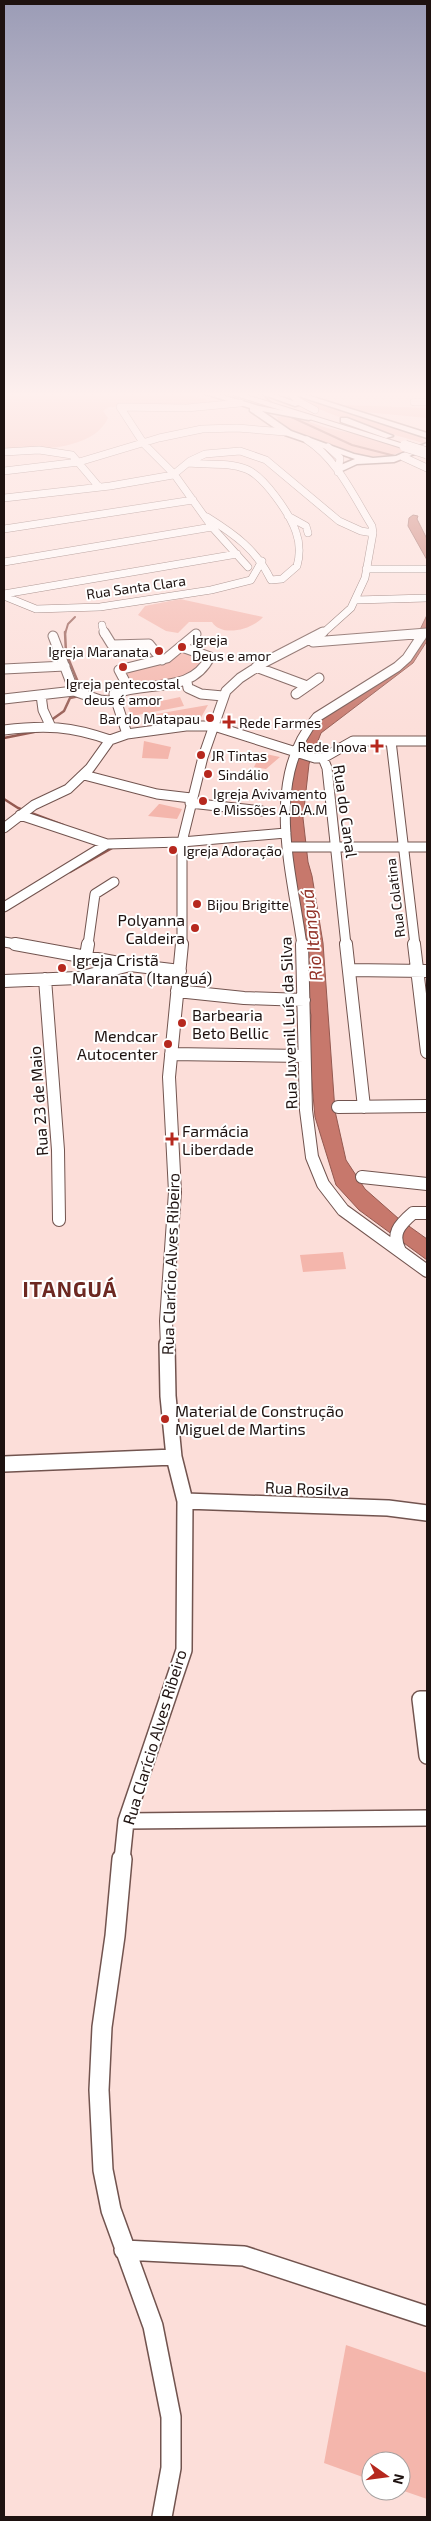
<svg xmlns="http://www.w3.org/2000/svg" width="431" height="2521" viewBox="0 0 431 2521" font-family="'Exo 2',sans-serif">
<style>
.green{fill:#f4b6ac}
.water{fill:#c7786c;stroke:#945950}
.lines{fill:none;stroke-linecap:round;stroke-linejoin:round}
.stream-far1{stroke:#945950;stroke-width:2}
.stream{stroke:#945950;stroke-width:2.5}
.minor-far4-casing{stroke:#72544f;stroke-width:8}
.minor-far3-casing{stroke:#72544f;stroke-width:11}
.minor-far2-casing{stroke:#72544f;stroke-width:14}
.minor-far1-casing{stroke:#72544f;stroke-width:18}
.minor-casing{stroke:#72544f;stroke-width:22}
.major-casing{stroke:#72544f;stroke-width:3}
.highway-casing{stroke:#72544f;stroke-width:2}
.minor-far4{stroke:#fff;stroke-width:7}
.minor-far3{stroke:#fff;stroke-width:9}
.minor-far2{stroke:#fff;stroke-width:12}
.minor-far1{stroke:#fff;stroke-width:15}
.minor{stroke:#fff;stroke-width:19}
.major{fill:#fff;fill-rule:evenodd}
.highway{fill:#fff;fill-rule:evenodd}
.highway-bridge-casing{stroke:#72544f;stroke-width:12;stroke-linecap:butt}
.highway-bridge{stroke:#fff;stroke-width:11}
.poi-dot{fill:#b6281e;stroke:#fff;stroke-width:2}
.labels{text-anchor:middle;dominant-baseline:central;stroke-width:4;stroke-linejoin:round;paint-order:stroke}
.far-street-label{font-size:14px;fill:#1e1210;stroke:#fff}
.far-poi-label{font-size:14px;fill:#1e1210;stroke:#fff;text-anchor:start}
.street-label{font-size:16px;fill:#1e1210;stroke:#fff}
.poi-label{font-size:16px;fill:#1e1210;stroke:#fff;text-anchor:start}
.water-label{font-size:18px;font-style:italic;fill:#933329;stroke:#fff}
.district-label{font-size:21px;font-weight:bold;letter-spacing:1px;fill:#6d2821;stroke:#fff}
</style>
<rect width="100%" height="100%" fill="#fcded9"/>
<path class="green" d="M4,391h173l42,13 -110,3 -6,4 5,7c-16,34 -73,31 -104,32z
M300,398l119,38 6,5 -1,2c-23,-6 -111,-31 -124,-45z
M343,405l84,3v10l-62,-6z
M289,415l38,13 34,7 47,15 -22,7 -22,-1 -77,-26 -7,-5 -3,-8z
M180,599l83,18c-10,12 -41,21 -51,5h-23l-11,11 -12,-2 -28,-16 7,-9z
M182,648l25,10 -22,23 -54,7 -10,-18z
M180,697l4,9 -52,10 -4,-8z
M208,705l-10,18 -48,5 -1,-5 9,-1 -2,-8z
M144,741l27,6 -3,12 -26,-1z
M261,753l19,4 -14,12 -12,-2z
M159,804h1l22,5 -5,10 -29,-3z
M343,1252l3,17 -43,3 -3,-17z
M346,2345l81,28v126l-26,-9v-29h-30v19l-47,-17z"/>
<path class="water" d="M413,515l5,1 -1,3 10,20v21l-19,-34 1,-8z
M427,615v26l-14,22 -92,70 -12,31 -6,54 5,44 4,14 11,67 12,168 11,49 19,29 34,30 28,20v21l-68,-50 -23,-25 -21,-68 -5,-55 1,-47 -5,-21 -7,-87 -6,-45 -6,-30 -1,-50 29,-60 91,-63z"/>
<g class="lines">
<path class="stream-far1" d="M259,391l16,15
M287,415l65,30 47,12
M65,634l3,-10 7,-7"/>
<path class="stream" d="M50,721l14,-10 6,-13 9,-2 3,-4 -16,-39 -1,-21
M4,738l35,-7
M4,799l14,9 45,17
M70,872l44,-25"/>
<defs>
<path id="minor-far4" d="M289,391l9,10 17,9
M414,402h13
M240,403l-53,5 -67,-1 24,37 30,30 38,53 36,40
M307,440c30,19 47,57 65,86l1,7 -8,45 -14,30 -29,26
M328,447l12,11 -2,14
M4,452l35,-2 33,5 27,32
M403,457l24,11
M188,463c19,2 40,-1 58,6 18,7 44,45 50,63 4,11 4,23 1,34l-15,13 -11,1c-14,-30 -37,-46 -64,-63
M4,471l75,-9 80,-24 43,-9 35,-1 48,4
M4,498l106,-12 63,-11 17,-14 15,-7 35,-3 26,9 73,61 22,10 12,2
M288,516l18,10 2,7
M4,529l189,-29
M4,562l208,-35
M366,569h61
M4,594l233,-40
M4,596l32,13 64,-2 111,-17 40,-10 11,-19
M356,600l71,-2
M102,625l2,9
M418,634l9,-1"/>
<path id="minor-far3" d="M104,632l8,13 37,-1 13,16
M53,636l21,55
M313,642l114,-9
M256,667l51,19
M4,669l61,-3
M187,682l1,6 13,6 22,2
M129,689l-10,-19 48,-12 29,-24
M296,694l23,-16
M41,695l2,15 7,15
M4,699l70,-8 26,9 16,2
M4,730c41,-5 67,-4 106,10
M127,734l-13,-40c33,-14 77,1 96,-37l-28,-10
M391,741l24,204
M323,758l4,10 19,177
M84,775l73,19 34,4
M190,803l72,8
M20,815l87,29 75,-2 104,-9
M4,828l30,-23 34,-16 22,-21 20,-28 17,-6 59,-8h28l101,32h8l30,-17h74
M288,847h139
M4,907l103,-63
M4,942l18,3
M88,945l7,-51 19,-12
M182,945v-103l21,-85 23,-66 14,-13 25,-16 58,-30
M302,945c-10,-73 -39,-166 15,-228l80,-50 10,-9 16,-24"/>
<path id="minor-far2" d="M15,944l115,21 50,6
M302,944l4,166 6,47 11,27 20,26 84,61
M346,944l18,163
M414,944l13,108
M86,956l2,-12
M349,970l78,1
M45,979l13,171 1,70
M4,981l74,-3 52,-13
M177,991l67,7 60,2
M171,1054l133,2
M338,1107l89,-1
M362,1177l65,7
M400,1251c-9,-17 -1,-26 13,-38h14
M167,1346l-1,-25 9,-129 -6,-115 13,-133"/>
<path id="minor-far1" d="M4,1464l170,-7
M185,1501l203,7 39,5
M427,1699h-7l7,57
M126,1821l301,-3
M122,1860l4,-39 58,-171 1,-149 -11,-44 -6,-61 -1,-52"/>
<path id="minor" d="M122,1859l-7,77 -13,91 -3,63 4,80 8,40 42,116 18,91v51l-9,49
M124,2250l120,6 183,60"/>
<path id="major" d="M196,391h12l51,15 53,10 1,2 -4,2 -47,-9 29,20 63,23 19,4 23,-2 31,-13v6l-33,13 -37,2 -15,7h-6v-4l19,-8 -70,-24 -35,-24v-3z
M253,391h11l38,13 -7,2z
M283,391h11l133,42v5z
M341,418h6l46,18 -7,2 -45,-16z"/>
<path id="highway" d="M220,391h14l176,55 -8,2z"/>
</defs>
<use href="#minor-far4" class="minor-far4-casing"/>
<use href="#minor-far3" class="minor-far3-casing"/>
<use href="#minor-far2" class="minor-far2-casing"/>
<use href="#minor-far1" class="minor-far1-casing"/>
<use href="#minor" class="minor-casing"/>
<use href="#major" class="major-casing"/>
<use href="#highway" class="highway-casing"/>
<use href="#minor-far4" class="minor-far4"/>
<use href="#minor-far3" class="minor-far3"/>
<use href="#minor-far2" class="minor-far2"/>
<use href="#minor-far1" class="minor-far1"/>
<use href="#minor" class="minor"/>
<use href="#major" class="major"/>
<use href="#highway" class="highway"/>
<defs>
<path id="highway-bridge" d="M405,446l22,7"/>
</defs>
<use href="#highway-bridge" class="highway-bridge-casing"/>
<use href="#highway-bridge" class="highway-bridge"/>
</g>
<linearGradient id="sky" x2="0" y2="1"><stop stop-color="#9b9cb6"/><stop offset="0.53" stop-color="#fef0ee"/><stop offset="1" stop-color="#fef0ee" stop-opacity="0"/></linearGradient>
<rect width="431" height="744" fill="url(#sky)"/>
<g class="poi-dot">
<circle cx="182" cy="647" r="5"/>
<circle cx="159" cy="651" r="5"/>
<circle cx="123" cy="667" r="5"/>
<circle cx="210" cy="718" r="5"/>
<path d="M226.5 714.5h5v5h5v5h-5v5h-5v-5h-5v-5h5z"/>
<path d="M374.5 738.5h5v5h5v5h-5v5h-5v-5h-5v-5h5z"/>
<circle cx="201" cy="755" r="5"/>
<circle cx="208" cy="774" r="5"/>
<circle cx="203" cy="801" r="5"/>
<circle cx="173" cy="850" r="5"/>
<circle cx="197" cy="904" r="5"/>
<circle cx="195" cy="928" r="5"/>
<circle cx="62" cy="968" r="5"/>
<circle cx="182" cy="1023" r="5"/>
<circle cx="168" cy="1044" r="5"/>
<path d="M169.5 1131.5h5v5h5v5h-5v5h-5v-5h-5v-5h5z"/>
<circle cx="165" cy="1419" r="5"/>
</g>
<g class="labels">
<g class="far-street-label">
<text transform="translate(136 587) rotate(-8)">Rua Santa Clara</text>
<text transform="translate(395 898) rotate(-97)">Rua Colatina</text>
</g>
<g class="far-poi-label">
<text x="192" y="639">Igreja<tspan x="192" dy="16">Deus e amor</tspan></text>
<text x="149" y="651" text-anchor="end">Igreja Maranata</text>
<text x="123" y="683" text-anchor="middle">Igreja pentecostal<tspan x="123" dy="16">deus é amor</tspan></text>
<text x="200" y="718" text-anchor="end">Bar do Matapau</text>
<text x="239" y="722">Rede Farmes</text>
<text x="367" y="746" text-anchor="end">Rede Inova</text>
<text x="211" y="755">JR Tintas</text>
<text x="218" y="774">Sindálio</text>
<text x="213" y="793">Igreja Avivamento<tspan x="213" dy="16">e Missões A.D.A.M</tspan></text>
<text x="183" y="850">Igreja Adoração</text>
<text x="207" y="904">Bijou Brigitte</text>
</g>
<g class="street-label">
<text transform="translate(346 811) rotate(82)">Rua do Canal</text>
<text transform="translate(288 1023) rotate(-92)">Rua Juvenil Luís da Silva</text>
<text transform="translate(38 1101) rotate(-94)">Rua 23 de Maio</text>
<text transform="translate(170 1264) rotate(-88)">Rua Clarício Alves Ribeiro</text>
<text transform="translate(307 1488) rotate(2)">Rua Rosilva</text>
<text transform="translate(154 1737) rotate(-73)">Rua Clarício Alves Ribeiro</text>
</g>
<g class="poi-label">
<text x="185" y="919" text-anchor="end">Polyanna<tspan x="185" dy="18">Caldeira</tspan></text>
<text x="72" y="959">Igreja Cristã<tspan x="72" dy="18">Maranata (Itanguá)</tspan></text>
<text x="192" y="1014">Barbearia<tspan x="192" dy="18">Beto Bellic</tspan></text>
<text x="158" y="1035" text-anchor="end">Mendcar<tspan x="158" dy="18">Autocenter</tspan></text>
<text x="182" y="1130">Farmácia<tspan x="182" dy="18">Liberdade</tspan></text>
<text x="175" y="1410">Material de Construção<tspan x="175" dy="18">Miguel de Martins</tspan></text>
</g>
<g class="water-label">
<text transform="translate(311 935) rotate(-96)">Rio Itanguá</text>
</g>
<g class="district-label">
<text x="70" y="1288">ITANGUÁ</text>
</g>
</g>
<rect width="431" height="2521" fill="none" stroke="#1e1210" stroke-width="10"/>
<g transform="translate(386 2476) rotate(104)"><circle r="24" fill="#ffffff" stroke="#a5a09f"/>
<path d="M0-4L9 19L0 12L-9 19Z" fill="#b6281e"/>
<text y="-8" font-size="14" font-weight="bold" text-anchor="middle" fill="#1e1210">N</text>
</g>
</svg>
